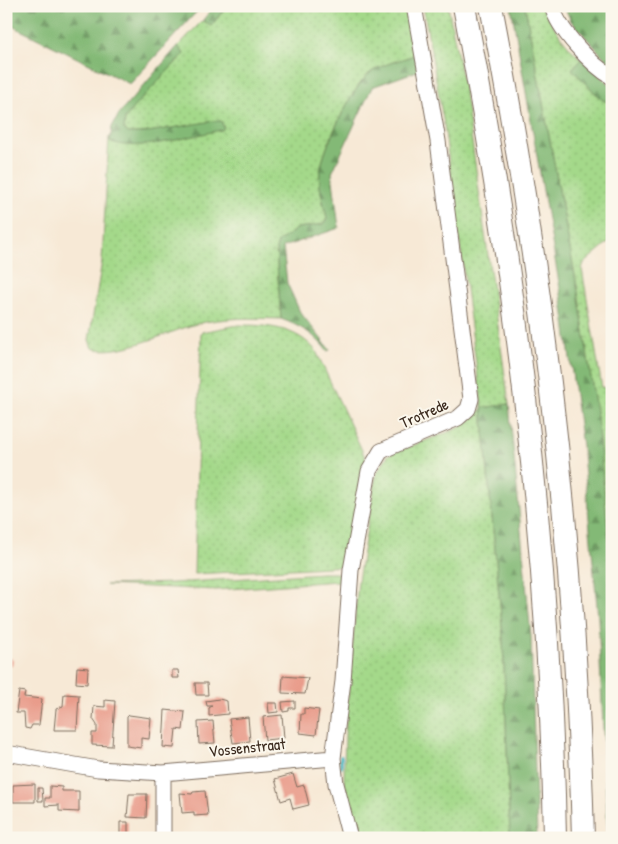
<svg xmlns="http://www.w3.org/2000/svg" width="618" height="844" viewBox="0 0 618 844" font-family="'Patrick Hand',sans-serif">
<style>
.grass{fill:url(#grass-dots);stroke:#708254}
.forest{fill:url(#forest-firs);stroke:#5f724a}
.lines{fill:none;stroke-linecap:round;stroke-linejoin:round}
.stream{stroke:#48b7c0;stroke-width:4}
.building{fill:#e99c8b}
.minor-casing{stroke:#7d6d5e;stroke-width:17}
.highway-casing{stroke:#7d6d5e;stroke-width:24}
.minor{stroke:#fff;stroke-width:15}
.highway{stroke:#fff;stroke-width:22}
.labels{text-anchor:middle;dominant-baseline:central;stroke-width:4;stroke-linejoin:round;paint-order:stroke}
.street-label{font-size:16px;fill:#3b2a1e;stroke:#fbf7ec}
</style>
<defs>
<pattern id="grass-dots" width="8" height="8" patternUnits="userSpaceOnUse" patternTransform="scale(1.25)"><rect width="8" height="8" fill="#a4d98a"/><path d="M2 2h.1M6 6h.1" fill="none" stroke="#8eba77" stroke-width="1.8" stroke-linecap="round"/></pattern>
<pattern id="forest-firs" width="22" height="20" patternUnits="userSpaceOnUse" patternTransform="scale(1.25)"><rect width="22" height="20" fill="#83b976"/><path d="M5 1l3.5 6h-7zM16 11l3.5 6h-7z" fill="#6c9760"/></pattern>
</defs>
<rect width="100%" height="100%" fill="#fbf7ec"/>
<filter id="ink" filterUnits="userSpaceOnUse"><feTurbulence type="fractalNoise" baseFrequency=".02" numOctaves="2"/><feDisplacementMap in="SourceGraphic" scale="10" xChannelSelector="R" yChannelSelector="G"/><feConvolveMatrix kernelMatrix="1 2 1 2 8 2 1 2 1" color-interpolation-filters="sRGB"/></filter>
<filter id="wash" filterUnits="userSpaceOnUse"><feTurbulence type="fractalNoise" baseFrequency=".0096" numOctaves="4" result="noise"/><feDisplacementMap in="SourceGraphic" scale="20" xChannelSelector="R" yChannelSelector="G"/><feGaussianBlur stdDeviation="1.12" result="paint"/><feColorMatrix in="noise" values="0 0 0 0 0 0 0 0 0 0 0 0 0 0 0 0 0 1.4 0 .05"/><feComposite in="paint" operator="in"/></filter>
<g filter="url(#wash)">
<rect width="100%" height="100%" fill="#f7e9d6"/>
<path class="grass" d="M227,6h180l10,48c-15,6 -35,10 -47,19 -18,14 -47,76 -50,99 -2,15 4,32 7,46l-3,6 -26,4 -20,14 -2,7 5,70c-29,-1 -56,-2 -85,5 -25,7 -79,33 -104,24l-3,-8 13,-79 7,-124 1,4 111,-20 -79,12h-14l-4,-5 1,-10 7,-9 52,-55 -6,-8 25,-26 8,6z
M423,6h25l18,93 43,305 -27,4 21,229 7,201h-154l-12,-58 1,-46 13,-153 18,-106 12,-20 71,-27 13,-9 10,-11 -38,-283z
M525,6h19c8,21 21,38 37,53l-9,10 29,30 11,5v135l-28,24 -2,6 20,119 10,-2v188l-19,-183 -15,-99z
M238,325c29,0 59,2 78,26l50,108 -19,107 -153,8 7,-242z
M322,573h14l5,3 1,8 -5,-3 -121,9 -110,-5 67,-2z"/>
<path class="forest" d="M6,6h196l-72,78 -124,-61z
M214,6h13l-16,20 -8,-6z
M511,6h14l53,286 19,126 15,153v267h-4l-10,-221 -15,-164 -21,-153z
M564,6h48v60l-41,-45z
M178,46l6,8 -52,55 -7,10 -1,10 4,4h14l71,-12h8l3,7 -3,2c-27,5 -87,24 -111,11l2,-14 7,-13z
M417,54l3,16 -48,17 -40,86 7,55 -56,19 4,36 13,29 30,38 -3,1c-12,-17 -27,-25 -46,-32l-5,-70 2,-7 20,-14 26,-4 3,-6c-3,-14 -9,-31 -7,-46 3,-23 32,-85 50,-99 12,-9 32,-13 47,-19z
M581,59l31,27v18l-11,-5 -29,-30z
M509,404l22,232 6,202h-27l-7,-201 -21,-229z"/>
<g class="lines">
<path class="stream" d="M341,757v10"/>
</g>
<g id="blocks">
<path class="building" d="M8,658l5,1 -1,7h-5z
M77,667l11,1 -1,16 -11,-1z
M172,670h6l1,8h-7z
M283,676l25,2 -3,16 -23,-1z
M195,683h12l1,12h-12z
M19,691l6,1 -1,5 18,2 -3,26h-7l-2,4 -5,-1 -1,-15h-8z
M64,694l15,1 -2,35h-23l2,-21 7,-3z
M219,699l8,2 1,13 -19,2v-8l3,-2h-5l-1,-5z
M105,700l10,1 -3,45 -20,-1v-12h5v-8l-4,-6 1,-13 11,1z
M295,701v7h-6v3l-6,1 -1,-10z
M268,703h9l1,9 -9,1z
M304,708l15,2 -3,25 -16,-2 1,-19h3z
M165,710l20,2 -2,18 -7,-1 -2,19 -11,-1z
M129,715l22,3 -2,21 -8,-1v10l-14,-2v-29z
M282,715l2,23 -19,2 -2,-23z
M248,717l2,24 -17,2 -4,-24z
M213,721l2,22 -16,1 -1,-22z
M293,774l4,13 7,-2 5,20 -16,4 -3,-11 -9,3 -6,-22z
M35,784v18h-22v-17z
M50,786l12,1v4h17v21l-20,-1v-6l-14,1v-8h5z
M38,788h4l1,13h-5z
M205,791l3,24 -14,1v-4l-12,1 -2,-20 12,1 1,-2z
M129,794h18l-1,24 -19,-1z
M120,822h8v15h-8z"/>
</g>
</g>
<g filter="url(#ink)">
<use href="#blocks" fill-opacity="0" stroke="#7d6d5e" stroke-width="1"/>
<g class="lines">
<defs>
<path id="minor" d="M552,6c6,23 39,59 60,71
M6,753l92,16 65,4 170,-15
M163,838v-65
M350,838l-14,-54 -3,-26 10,-77 8,-111 18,-99 12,-20 77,-33 10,-9 3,-10 -33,-258 -24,-135"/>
<path id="highway" d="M464,6c53,274 86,553 91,832
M491,6c53,274 85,552 92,832"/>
</defs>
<use href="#minor" class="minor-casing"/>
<use href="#highway" class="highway-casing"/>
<use href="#minor" class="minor"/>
<use href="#highway" class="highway"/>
</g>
</g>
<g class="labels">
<g class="street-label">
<text transform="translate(424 413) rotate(-24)">Trotrede</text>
<text transform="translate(247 747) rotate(-6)">Vossenstraat</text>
</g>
</g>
<rect width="618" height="844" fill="none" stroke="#fbf7ec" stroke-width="25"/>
</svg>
